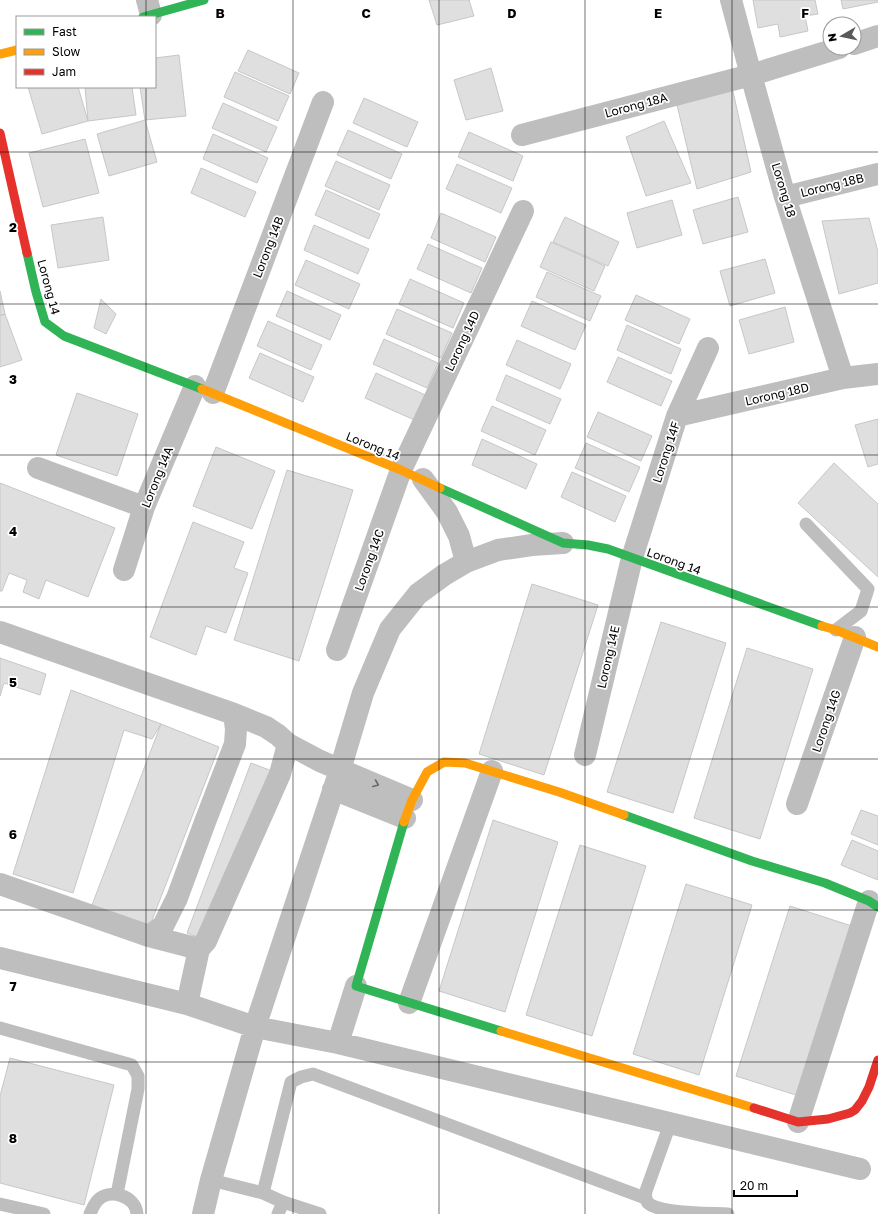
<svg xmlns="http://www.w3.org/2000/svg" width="878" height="1214" viewBox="0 0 878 1214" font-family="'Golos Text',sans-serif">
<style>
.building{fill:#dfdfdf;stroke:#c7c7c7}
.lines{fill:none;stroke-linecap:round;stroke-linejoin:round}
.lane{stroke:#bebebe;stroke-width:13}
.street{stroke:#bebebe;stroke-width:22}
.fast{stroke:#30b455;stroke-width:9}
.slow{stroke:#ff9f0a;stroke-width:9}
.jam{stroke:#e5322d;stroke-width:9}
.oneway{stroke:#686868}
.grid{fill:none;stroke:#000;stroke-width:1;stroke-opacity:0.55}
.labels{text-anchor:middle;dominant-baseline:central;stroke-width:3.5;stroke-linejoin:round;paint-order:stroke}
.street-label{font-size:12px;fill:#000;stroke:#fff}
.grid-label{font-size:13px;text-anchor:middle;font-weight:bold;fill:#000;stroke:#fff;stroke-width:3.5;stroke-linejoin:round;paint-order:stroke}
</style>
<rect width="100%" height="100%" fill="#fff"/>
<path class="building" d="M429,0h40l5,16 -37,9z
M753,0h62l3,14 -13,2 3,15 -28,6 -2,-13 -20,4z
M841,0h37v2l-35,7z
M248,50l51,23 -9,21 -52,-23z
M179,55l7,61 -41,4 -5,-33h15v-29z
M491,68l12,43 -37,9 -12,-40z
M235,72l54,24 -11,25 -54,-24z
M28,87h50l10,34 -46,13z
M85,87h47l4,28 -48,6z
M732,87l19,85 -54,17 -20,-84z
M364,98l54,24 -11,25 -54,-24z
M223,103l54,24 -11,25 -54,-24z
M145,120l12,42 -48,14 -12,-42z
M664,121l27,62 -45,13 -20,-59z
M348,130l54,24 -11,25 -54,-24z
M469,132l54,24 -10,25 -55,-24z
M213,134l55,24 -11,25 -54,-24z
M85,139l14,54 -56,14 -14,-54z
M336,161l54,24 -11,25 -54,-24z
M457,164l55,24 -11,25 -55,-24z
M201,168l55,24 -11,25 -54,-24z
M326,190l54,24 -11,25 -54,-24z
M738,197l10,35 -45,12 -10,-34z
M672,200l10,35 -45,13 -10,-35z
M441,213l55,24 -11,25 -54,-24z
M103,217l6,43 -51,8 -7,-43z
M565,217l54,25 -11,24 -55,-24z
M869,218l9,34v31l-39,11 -17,-73z
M314,225l55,24 -11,25 -54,-24z
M551,242l54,24 -11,25 -54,-24z
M428,244l54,24 -11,25 -54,-24z
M765,259l10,34 -45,13 -10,-35z
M306,260l54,24 -11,25 -54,-24z
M547,272l54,24 -11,25 -54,-24z
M410,279l54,24 -11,25 -54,-24z
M0,291l5,23 -5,1z
M287,291l54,24 -11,25 -54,-24z
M636,295l54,24 -11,25 -54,-24z
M101,299l15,15 -10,20 -12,-6z
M532,301l54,24 -11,25 -54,-24z
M785,307l9,35 -45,12 -10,-34z
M397,309l55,24 -11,25 -55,-24z
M5,314l17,46 -22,7v-51z
M268,321l54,24 -11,25 -54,-24z
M627,325l54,24 -10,25 -54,-24z
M384,339l54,24 -11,25 -54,-24z
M517,340l54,24 -11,25 -54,-24z
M260,353l54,24 -11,25 -54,-24z
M618,357l54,24 -11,25 -54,-24z
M376,373l54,24 -11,25 -54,-24z
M506,375l55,24 -11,25 -54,-24z
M77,393l61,21 -21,62 -61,-21z
M492,406l54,24 -11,25 -54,-24z
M598,412l54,24 -11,25 -54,-24z
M878,419v45l-10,3 -13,-42z
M482,439l55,25 -11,25 -54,-24z
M586,443l54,24 -11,25 -54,-24z
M216,447l59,24 -23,58 -59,-23z
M834,463l44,41v73l-80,-74z
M287,470l66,20 -54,171 -65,-21z
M572,472l54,24 -11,26 -54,-25z
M0,483l115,45 -27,69 -42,-17 -7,19 -16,-7 4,-12 -18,-7 -7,18h-2z
M193,522l51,20 -10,26 14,5 -22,60 -20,-7 -10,29 -46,-18z
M532,584l66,21 -54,170 -65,-21z
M661,622l65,21 -53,170 -66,-21z
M747,648l66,21 -53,170 -66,-21z
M0,658l46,16 -6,21 -36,-12 -4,13z
M71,690l90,34 -9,15 -28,-9 -51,163 -60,-19z
M161,724l58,23 -70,181 -57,-23z
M251,763l29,11 -64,170 -29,-11z
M861,810l17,6v29l-27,-11z
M493,820l65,22 -53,170 -66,-21z
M852,840l26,11v29l-37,-15z
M580,845l66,21 -54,170 -66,-21z
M686,884l66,21 -53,170 -66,-21z
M790,906l65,21 -53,170 -66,-21z
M10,1058l104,27 -30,120 -84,-22v-87z"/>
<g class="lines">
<path class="lane" d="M806,524l62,65 -7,22 -25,19
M0,1028l132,37 6,11v13l-21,105
M670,1124l-24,67c-1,5 -1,8 2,12 12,11 62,10 80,11
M211,1180l52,13 20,9 37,12
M263,1193l28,-111 10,-5 12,-3 332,124
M0,1204l44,10
M90,1214c2,-5 4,-10 8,-14 12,-12 38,-4 39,14
M278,1214l5,-12"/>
<path class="street" d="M147,0l4,15
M731,0l20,75 34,122 58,181
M854,44l24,-8
M522,135l229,-60 88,-27
M785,197l93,-23
M213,393l110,-291
M677,416l166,-38 35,-4
M38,468l106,39
M423,479l24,33 12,24 7,26
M124,570l20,-63 51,-121
M0,632l234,82 32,13 12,8 10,9 32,17 92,39
M337,650l64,-180 122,-259
M585,755l47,-197 45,-142 31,-68
M333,789l72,29
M797,804l58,-167
M0,884l149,52 50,13 7,-8 74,-167 8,-30
M149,936l14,-10 14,-28 28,-76 30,-78 1,-15 -2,-15
M0,958l187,46 68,23 83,16 522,126
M409,1003l83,-232
M187,1004l12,-55
M338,1043l18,-57
M798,1122l71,-221
M203,1214l8,-34 44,-153 85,-257 23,-77 27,-64 28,-35 26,-19 22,-13 32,-12 34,-5 31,-2"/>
<path class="fast" d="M143,17l61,-17
M27,253l9,39 9,30 19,14 138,53
M440,488l123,55 25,2 20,4 214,77
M624,815l128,46 73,22 44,18 9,6
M404,822l-48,164 145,45"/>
<path class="slow" d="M0,54l17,-4
M202,389l199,81 39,18
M822,626l14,4 42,17
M404,822l8,-22 15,-28 17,-10 21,1 94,29 65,23
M501,1031l253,77"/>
<path class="jam" d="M0,133l27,120
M754,1108l44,14 30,-3 22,-6 5,-3 7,-9 7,-14 9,-27"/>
</g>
<defs><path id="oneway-chevron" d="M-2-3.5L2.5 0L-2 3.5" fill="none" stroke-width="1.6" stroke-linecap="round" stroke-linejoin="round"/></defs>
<use class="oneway" href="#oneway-chevron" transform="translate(376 784) rotate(22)"/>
<path class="grid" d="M146,0v17M293,0v1214M439,0v1214M585,0v1214M732,0v1214M146,87v1127M0,152h878M0,304h878M0,455h878M0,607h878M0,759h878M0,910h878M0,1062h878"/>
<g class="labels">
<g class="street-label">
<text transform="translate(636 105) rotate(-15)">Lorong 18A</text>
<text transform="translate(832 185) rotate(-14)">Lorong 18B</text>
<text transform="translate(784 190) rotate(73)">Lorong 18</text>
<text transform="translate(268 247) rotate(-69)">Lorong 14B</text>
<text transform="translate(49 287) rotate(75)">Lorong 14</text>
<text transform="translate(462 341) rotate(-65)">Lorong 14D</text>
<text transform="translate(777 394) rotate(-13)">Lorong 18D</text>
<text transform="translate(373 446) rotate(22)">Lorong 14</text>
<text transform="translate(666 452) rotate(-72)">Lorong 14F</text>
<text transform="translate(157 477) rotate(-68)">Lorong 14A</text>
<text transform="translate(369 560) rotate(-70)">Lorong 14C</text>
<text transform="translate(674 561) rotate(20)">Lorong 14</text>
<text transform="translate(608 657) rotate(-77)">Lorong 14E</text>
<text transform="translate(826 721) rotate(-71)">Lorong 14G</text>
</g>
</g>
<g class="grid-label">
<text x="220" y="18">B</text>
<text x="366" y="18">C</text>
<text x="512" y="18">D</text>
<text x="658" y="18">E</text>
<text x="805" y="18">F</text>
<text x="13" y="232">2</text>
<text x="13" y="384">3</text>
<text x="13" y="536">4</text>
<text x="13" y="687">5</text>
<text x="13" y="839">6</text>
<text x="13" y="991">7</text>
<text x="13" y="1143">8</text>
</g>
<rect x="16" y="16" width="140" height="72" fill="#ffffff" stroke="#999999"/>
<rect x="24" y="29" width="20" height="6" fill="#30b455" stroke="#999999"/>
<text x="52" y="36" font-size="12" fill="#000000">Fast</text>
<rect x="24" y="49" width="20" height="6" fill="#ff9f0a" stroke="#999999"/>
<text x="52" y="56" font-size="12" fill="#000000">Slow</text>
<rect x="24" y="69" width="20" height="6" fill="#e5322d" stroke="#999999"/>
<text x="52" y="76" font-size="12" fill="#000000">Jam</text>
<g transform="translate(842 36) rotate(261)"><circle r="19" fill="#ffffff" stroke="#999999"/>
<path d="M0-3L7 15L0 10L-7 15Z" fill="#595959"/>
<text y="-6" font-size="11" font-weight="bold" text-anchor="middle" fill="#000000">N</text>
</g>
<path d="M734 1190v6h63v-6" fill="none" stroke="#000000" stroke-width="2"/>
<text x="740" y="1190" font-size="12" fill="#000000" stroke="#ffffff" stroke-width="3" paint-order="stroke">20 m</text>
</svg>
